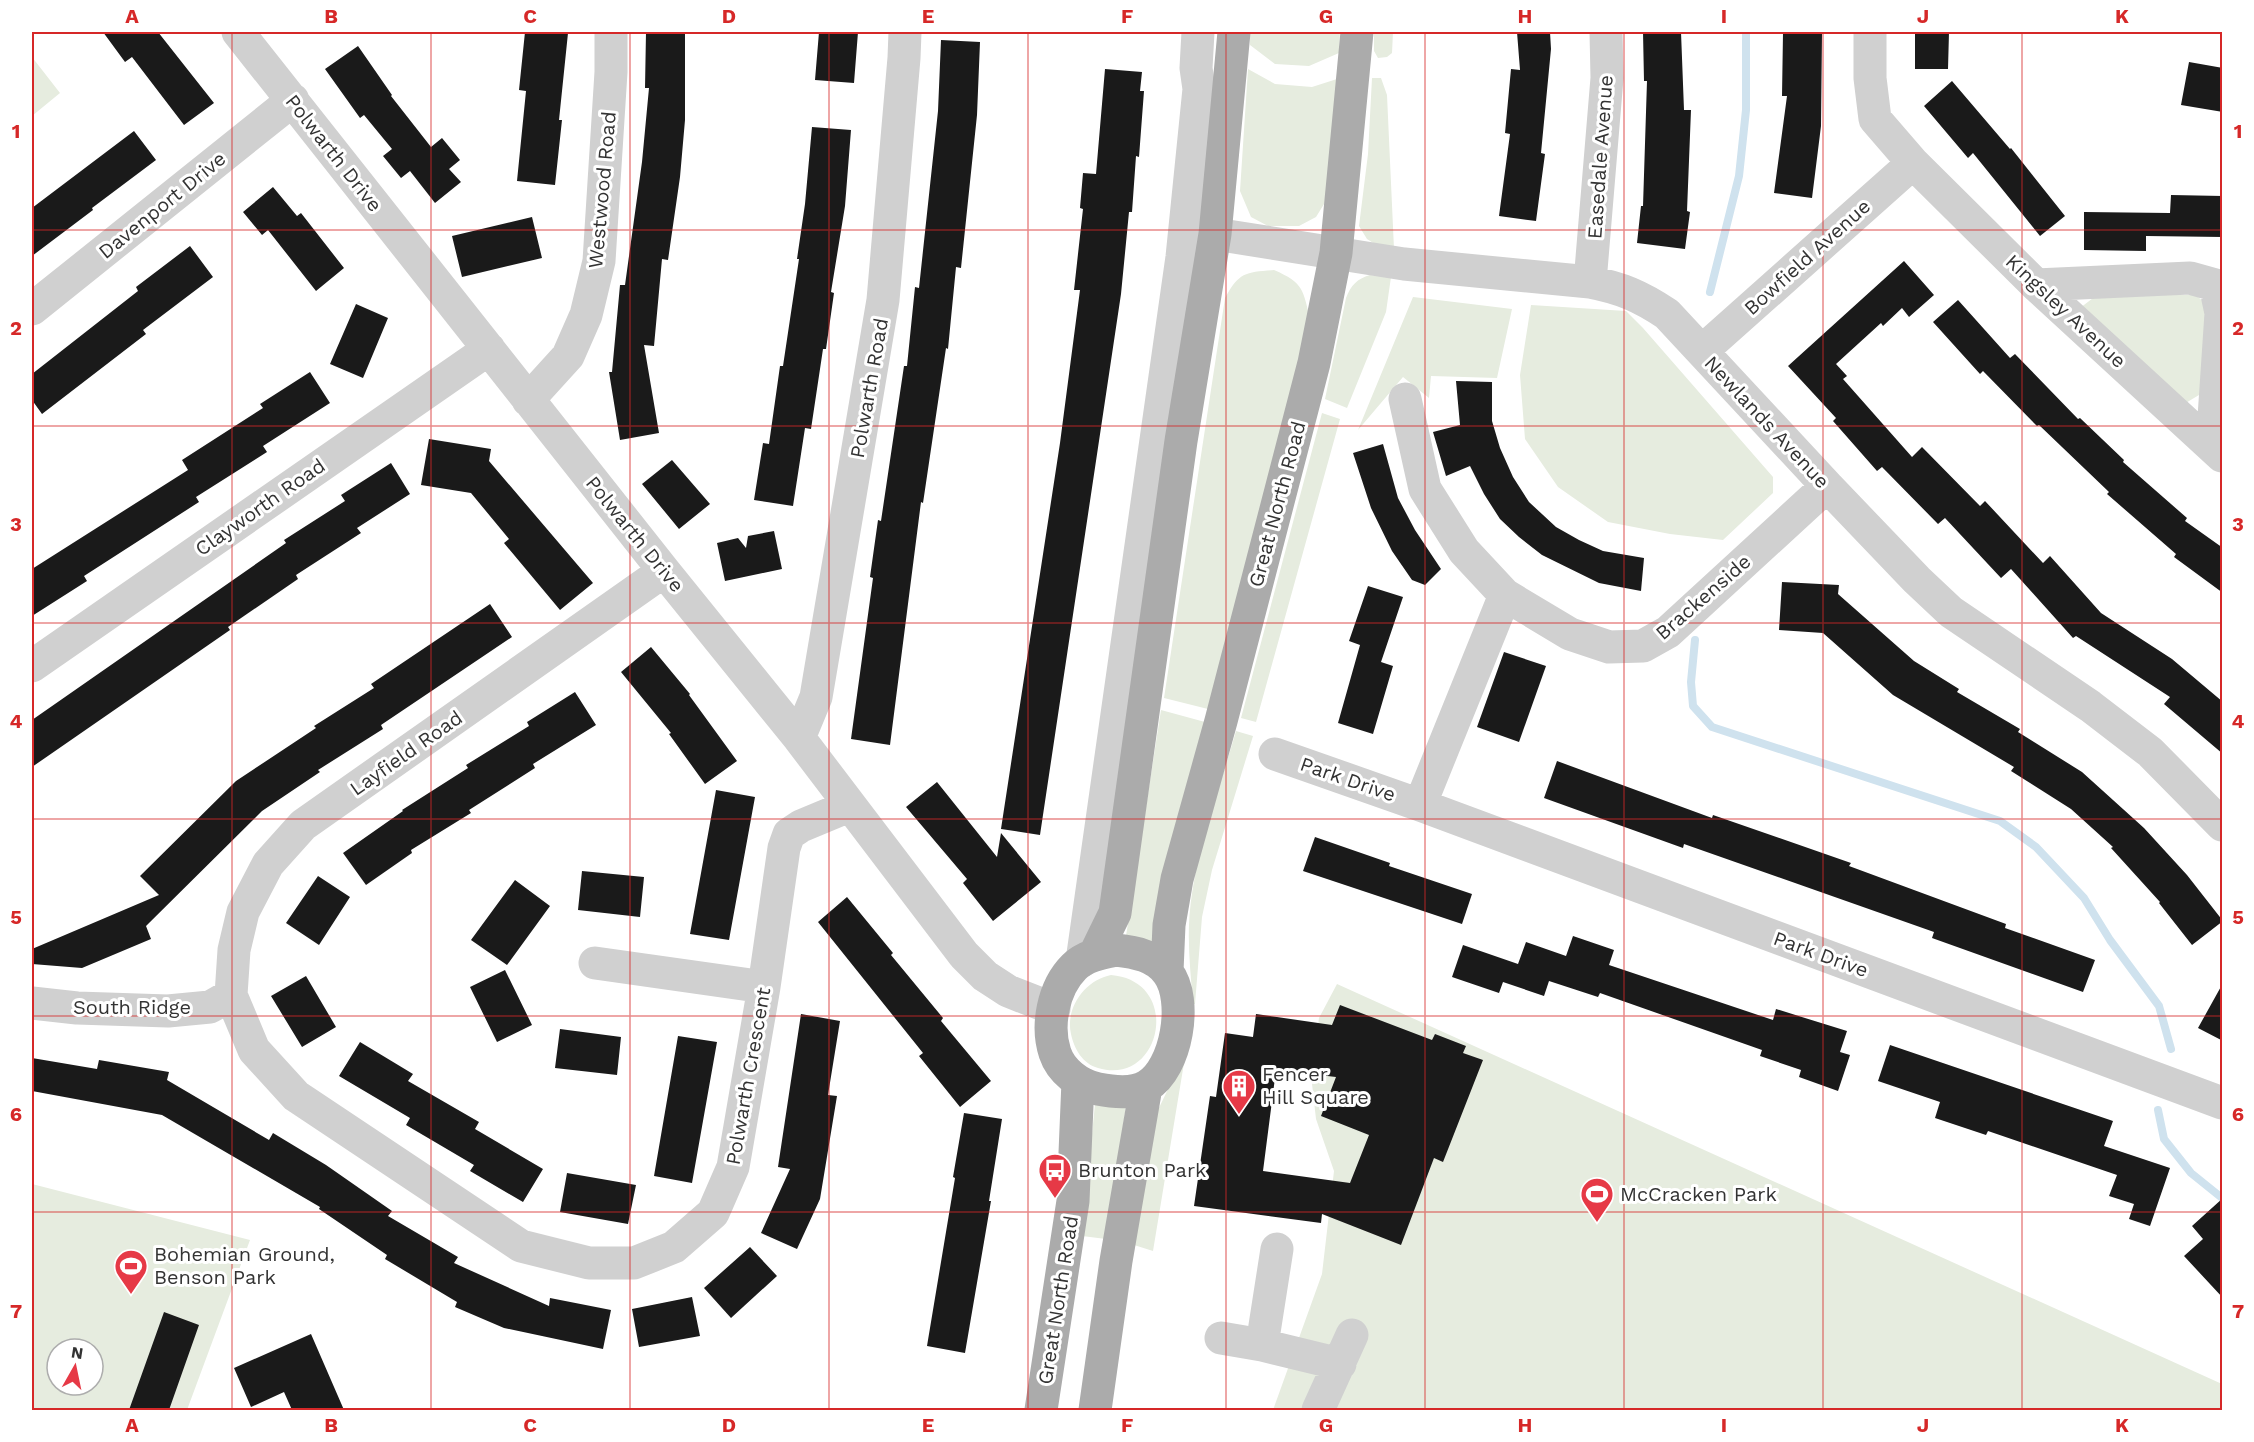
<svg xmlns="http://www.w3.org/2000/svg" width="2254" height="1442" viewBox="0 0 2254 1442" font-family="'Work Sans',sans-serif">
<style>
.green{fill:#e6ecdf;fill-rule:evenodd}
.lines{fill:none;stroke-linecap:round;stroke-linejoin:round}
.stream{stroke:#cfe2ee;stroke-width:8}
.building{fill:#1a1a1a;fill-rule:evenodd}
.minor{stroke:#d0d0d0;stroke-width:33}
.major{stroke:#ababab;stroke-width:33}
.grid{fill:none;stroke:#d62828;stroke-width:1.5;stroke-opacity:0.55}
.labels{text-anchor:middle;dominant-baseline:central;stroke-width:6;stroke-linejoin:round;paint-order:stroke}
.street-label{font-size:20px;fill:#333;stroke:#fff}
.poi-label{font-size:20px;fill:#333;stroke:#fff;text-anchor:start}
.neatline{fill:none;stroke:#d62828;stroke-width:2}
.grid-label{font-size:20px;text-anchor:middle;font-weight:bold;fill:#d62828}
</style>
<rect width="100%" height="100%" fill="#fff"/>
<path class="green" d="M1250,32h90l-1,21 -30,13 -34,-2 -25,-19z
M1374,32h19l-1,21 -5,4 -9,1 -4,-7z
M32,57l28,36 -28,23z
M1248,69l27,15 37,3 25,-8 -8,117 -13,21 -17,9h-31l-17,-9 -11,-26z
M1372,78h9l6,17 7,154 -16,-3 -11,-7 -8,-13 9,-72z
M1274,270c30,13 29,20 36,49l-102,390 -44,-11 61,-400c14,-26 21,-26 49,-28z
M1370,275l21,2 -5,35 -39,96 -22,-9 21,-101c5,-13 11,-19 24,-23z
M2097,295h99l12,11 -4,86 -20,12 -104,-96z
M1413,297l99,12 -15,69 -66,-2 -2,22 -26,-21 -45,53z
M1531,305l95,6 17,17 130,149v16l-50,47 -53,-6 -62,-12 -50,-35 -33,-48 -5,-64z
M1322,413l18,6 -84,303 -15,-4z
M1161,710l44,12 -48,223 -31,-9z
M1236,731l17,5 -41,134 -10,47 -7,87h-2c-2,-26 -5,-53 -4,-79 3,-66 29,-131 47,-194z
M1111,975c72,6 51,112 -13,93 -15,-4 -24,-19 -27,-34 -6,-26 14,-54 40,-59z
M1337,984l885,400v26h-949l49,-136 12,-103 -18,-52 -5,-44 8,-57z
M1181,1062l3,1 -31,188 -19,-6 23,-133z
M1095,1104l31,2 -20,133 -24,-3z
M32,1184l218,56 -63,170h-155zM57,1349h36v36h-36z"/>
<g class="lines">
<path class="stream" d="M1710,292l29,-116 7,-66v-78
M1695,640l-4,42 2,24 19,21 288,94 36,26 48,51 26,42 49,66 12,43
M2158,1110l6,29 27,34 31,25"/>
</g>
<path class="building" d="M103,32h55l56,71 -30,22 -52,-68 -7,5z
M525,32l43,1 -9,87h3l-7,65 -38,-4 9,-90 -7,-1z
M646,32h39v88l-5,57 -12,83 -6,-1 -8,87 -10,-1 15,88 -39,7 -11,-68h3l8,-87h5l17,-123 7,-74h-4z
M819,32h39l-4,51 -39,-3z
M1517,32h33l1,17 -10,104 4,1 -9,67 -37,-5 11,-82 -5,-1 6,-64 9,1z
M1643,32h38l3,78h7l-4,101 3,1 -5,37 -48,-6 4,-37h2l4,-125h-3z
M1915,32h34l-1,37h-33z
M1783,33l39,1 -1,92 -9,72 -38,-5 13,-97h-5z
M941,40l39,2 -3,73 -16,153 -5,-1 -8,82 -2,-1 -23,155 -2,-1 -31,243 -39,-6 22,-161 -3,-1 8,-57 3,1 23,-155h3l8,-79 4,1 19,-177z
M358,46l34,49 -1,1 40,51 11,-9 18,22 -11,9 12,13 -26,21 -25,-32 -9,7 -18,-22 9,-7 -28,-34 -4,3 -35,-49z
M2189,62l34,6v44l-42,-7z
M1105,69l37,3 -2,19h4l-5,66 -3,-1 -4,56h-3l-8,82 -81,541 -39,-6 59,-386 20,-153h-6l9,-81 -3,-1 3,-35 13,1z
M1952,81l58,68 1,-1 54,68 -25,20 -67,-83 -5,5 -44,-52z
M812,127l39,3 -6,76 -14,86 3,1 -8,56h-3l-12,80 -6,-1 -12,78 -39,-6 9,-57 6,1 11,-78h3l16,-107h-2l8,-55z
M134,131l22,29 -64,48 1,2 -61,46v-48z
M273,187l24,29 4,-3 43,55 -28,23 -48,-61 -6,5 -19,-23z
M2171,195l52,1v41l-77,-1v15l-62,-1v-38l86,1z
M532,217l10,41 -80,19 -10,-41z
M190,246l23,31 -70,53 3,4 -104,80 -10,-14v-26l106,-83 -2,-4z
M1904,261l30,34 -25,22 -7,-9 -19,18 -2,-3 -45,41 11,12 -4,3 69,78 10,-10 58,59 5,-5 58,62 7,-7 51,57 71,46 51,43v52l-59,-50 6,-7 -94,-61 -3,2 -62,-69 -10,9 -56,-60 -7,6 -56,-57 -5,4 -44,-50 3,-3 -48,-52z
M1958,300l52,58 5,-4 63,65 2,-1 44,42 -1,2 64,56 -2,3 38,27v45l-49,-36 2,-3 -69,-60 2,-2 -70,-67 -2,1 -54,-55 -3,3 -47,-52z
M356,304l32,14 -25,60 -33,-14z
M310,372l20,31 -67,43 4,6 -71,45 3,5 -115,74 3,5 -55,35v-47l156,-99 -6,-10 81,-52 -3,-4z
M1456,381l36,1v39l8,27 13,29 16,25 27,25 23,13 24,11 41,7 -3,33 -42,-8 -57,-28 -23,-18 -19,-18 -16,-25 -14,-28 -24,10 -13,-44 27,-7z
M429,439l62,10 -2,12 104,122 -33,27 -56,-67 5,-4 -38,-46 -50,-8z
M1383,444l15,54 17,32 26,39 -16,16 -13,-5 -20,-29 -21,-43 -18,-55z
M672,460l38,44 -31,25 -37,-45z
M391,463l19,31 -53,34 4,5 -65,42 2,4 -70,48 2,3 -198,137v-47l254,-177 -2,-3 61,-39 -4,-6z
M774,531l8,38 -57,12 -8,-38 21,-5 8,10 2,-12z
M1782,582l57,3 -1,9 76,67 45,28 -2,3 63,37 -2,3 64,40 62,56 43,47 36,46 -31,24 -33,-42 1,-1 -49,-54 2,-1 -42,-38 -60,-38 3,-4 -121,-72 -70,-62 -44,-3z
M1368,586l35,11 -22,65 12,4 -20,68 -35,-11 22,-78 -11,-4z
M490,604l22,33 -131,88 2,4 -65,41 2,2 -58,39 -116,115 5,13 -69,29 -50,-4v-15l127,-54 -19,-19 96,-95 80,-53 -2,-2 60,-38 -3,-4z
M651,647l39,47 -1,1 48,66 -32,23 -36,-50 2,-1 -50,-61z
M1504,652l42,14 -27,76 -42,-15z
M575,692l21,33 -63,39 2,4 -66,42 2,3 -60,37 1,3 -46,32 -23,-32 60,-42 -1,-1 66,-42 -2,-3 63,-39 -2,-4z
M1557,761l155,57 1,-3 138,48 -2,3 157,58 -1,4 90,32 -12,32 -151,-54 2,-6 -250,-88 -1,4 -139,-50z
M937,782l60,75 4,-24 40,49 -48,39 -30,-38 4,-4 -61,-72z
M716,790l39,7 -26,143 -39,-6z
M1315,837l75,26 -1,3 83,28 -10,30 -159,-53z
M582,871l62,6 -4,40 -62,-7z
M318,876l32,21 -31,48 -33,-22z
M515,880l35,26 -43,59 -36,-25z
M847,897l46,56 -2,2 52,63 -2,3 50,60 -31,26 -41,-51 4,-3 -105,-131z
M1573,936l41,14 -5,15 164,55 3,-11 71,22 -7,21 10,3 -12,36 -39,-14 2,-7 -41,-14 2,-6 -162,-57 -2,4 -49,-16 -5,15 -41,-14 -4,11 -47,-16 11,-32 55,19 8,-22 40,14z
M505,970l27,55 -35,17 -27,-55z
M306,976l30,51 -34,20 -31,-51z
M2223,983v58l-25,-13z
M1340,1005l92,35 3,-6 31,12 -3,7 20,7 -40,102 -9,-4 -33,87 -79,-31 -1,9 -127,-17 16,-110 6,1 9,-64 28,4 3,-23 76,11zM1276,1070l60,7 -15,39 48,19 -19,48 -87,-12z
M801,1014l39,7 -12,74 9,1 -17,103 -23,50 -36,-16 29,-64 -12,-2z
M560,1029l61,8 -4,38 -62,-7z
M678,1036l39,6 -25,141 -38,-7z
M360,1042l53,32 -5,7 71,41 -4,7 68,40 -20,33 -53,-31 4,-6 -68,-40 4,-7 -71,-42z
M1890,1045l223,76 -9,25 66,22 -20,58 -21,-7 5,-15 -25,-8 8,-21 -129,-44 -2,4 -51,-17 5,-16 -62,-21z
M32,1058l65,11 2,-9 70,12 -2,8 102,60 4,-7 53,32 66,46 -4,5 70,41 -4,6 95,43 1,-8 61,12 -8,39 -99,-21 -49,-21 2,-5 -72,-43 2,-4 -68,-46 1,-2 -158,-92 -130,-24z
M964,1113l38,6 -13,82h2l-26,152 -38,-7 28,-168 -2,-1z
M567,1173l69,12 -8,39 -68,-12z
M2223,1198v100l-39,-42 19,-17 -11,-13z
M750,1247l27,29 -46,42 -27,-30z
M692,1297l8,39 -61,11 -7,-38z
M164,1312l35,13 -30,85h-40z
M311,1334l33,76h-52l-8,-18 -33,15 -17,-39z"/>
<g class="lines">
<path class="minor" d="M238,32l426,539 135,167 165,217 21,21 23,15 46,18
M1870,32v46l5,41 38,44 123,122 186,171
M1215,234l189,30 186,18c31,6 50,14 77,32l160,172 90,94 34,32 139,94 60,46 72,73
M1590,282l17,-204 -1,-46
M2036,285l154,-7 25,7 6,28 -9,134
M32,309l261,-209
M1702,351l211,-188
M1405,399l20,90 39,62 41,44 65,39 39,13 34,-1 25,-14 159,-146
M528,400l40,-44 18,-41 13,-54 12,-189v-40
M664,571l-361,254 -35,39 -25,48 -9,38 -3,45 23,55 42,46 225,150 68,17h45l40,-16 39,-34 20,-46 31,-180 20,-139 5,-14 12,-8 48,-20
M32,666l457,-317
M799,738l17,-41 67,-397 21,-242 1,-26
M1275,754l145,51 802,298
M1420,805l85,-210
M1082,961l100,-704 17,-168 -3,-21 2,-36
M595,963l169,24
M32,1003l45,5 91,3 42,-4 21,-12
M1221,1338l41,7 78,19
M1262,1345l15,-96
M1318,1410l34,-75"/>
<path class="major" d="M1116,950c19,2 40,6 52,23 20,27 9,95 -21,113 -13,8 -34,6 -49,3 -19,-4 -37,-18 -43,-36 -9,-27 -2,-65 19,-86 11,-11 27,-14 42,-17z
M1095,954l20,-41 66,-472 34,-207 19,-202
M1167,971l2,-46 8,-46 44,-158 93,-358 22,-110 21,-221
M1041,1410l32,-209 5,-120
M1095,1410l21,-149 30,-174"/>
</g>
<path class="grid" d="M232,32v1378M431,32v1378M630,32v1378M829,32v1378M1028,32v1378M1226,32v1378M1425,32v1378M1624,32v1378M1823,32v1378M2022,32v1378M32,230h2190M32,426h2190M32,623h2190M32,819h2190M32,1016h2190M32,1212h2190"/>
<defs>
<symbol id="building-pin" viewBox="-11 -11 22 30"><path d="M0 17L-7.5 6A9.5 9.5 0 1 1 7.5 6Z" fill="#e63946" stroke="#fff"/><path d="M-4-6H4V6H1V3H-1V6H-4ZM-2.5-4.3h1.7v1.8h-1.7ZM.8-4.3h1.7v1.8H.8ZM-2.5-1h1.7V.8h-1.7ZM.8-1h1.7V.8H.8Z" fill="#fff"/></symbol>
<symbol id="bus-pin" viewBox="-11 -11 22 30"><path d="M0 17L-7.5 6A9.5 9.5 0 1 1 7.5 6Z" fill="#e63946" stroke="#fff"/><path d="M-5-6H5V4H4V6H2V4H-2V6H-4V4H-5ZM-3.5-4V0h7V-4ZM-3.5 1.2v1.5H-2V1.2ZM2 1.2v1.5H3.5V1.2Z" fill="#fff"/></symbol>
<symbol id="stadium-pin" viewBox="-11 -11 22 30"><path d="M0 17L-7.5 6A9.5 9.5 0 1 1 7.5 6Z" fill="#e63946" stroke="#fff"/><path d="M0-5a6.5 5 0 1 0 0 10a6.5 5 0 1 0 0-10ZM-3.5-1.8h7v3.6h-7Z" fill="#fff"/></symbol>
</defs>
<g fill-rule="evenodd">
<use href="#building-pin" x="1220" y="1067" width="38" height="52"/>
<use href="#bus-pin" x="1036" y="1151" width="38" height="52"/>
<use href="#stadium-pin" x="1578" y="1175" width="38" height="52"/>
<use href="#stadium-pin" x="112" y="1247" width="38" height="52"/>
</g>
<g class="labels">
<g class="street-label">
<text transform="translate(334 153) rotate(52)">Polwarth Drive</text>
<text transform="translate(1600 157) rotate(-86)">Easedale Avenue</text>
<text transform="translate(602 190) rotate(-85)">Westwood Road</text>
<text transform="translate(162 205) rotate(-39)">Davenport Drive</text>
<text transform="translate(1807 257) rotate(-42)">Bowfield Avenue</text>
<text transform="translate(2066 311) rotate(43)">Kingsley Avenue</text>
<text transform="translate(869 388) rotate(-80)">Polwarth Road</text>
<text transform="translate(1767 422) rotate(47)">Newlands Avenue</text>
<text transform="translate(1277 504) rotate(-75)">Great North Road</text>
<text transform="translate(260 507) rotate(-35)">Clayworth Road</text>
<text transform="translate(635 534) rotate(51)">Polwarth Drive</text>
<text transform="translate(1703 597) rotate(-41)">Brackenside</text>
<text transform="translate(406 753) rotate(-35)">Layfield Road</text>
<text transform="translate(1348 779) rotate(19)">Park Drive</text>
<text transform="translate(1821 954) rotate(20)">Park Drive</text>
<text x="132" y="1007">South Ridge</text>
<text transform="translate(748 1076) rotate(-80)">Polwarth Crescent</text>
<text transform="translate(1058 1300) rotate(-81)">Great North Road</text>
</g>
<g class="poi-label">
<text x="1262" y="1074">Fencer<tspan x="1262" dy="23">Hill Square</tspan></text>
<text x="1078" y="1170">Brunton Park</text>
<text x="1620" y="1194">McCracken Park</text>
<text x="154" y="1254">Bohemian Ground,<tspan x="154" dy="23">Benson Park</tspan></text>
</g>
</g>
<rect width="2254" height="1442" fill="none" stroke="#ffffff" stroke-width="66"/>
<g transform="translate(75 1367) rotate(9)"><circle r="28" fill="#ffffff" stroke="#adadad" stroke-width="1.5"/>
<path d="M0-4.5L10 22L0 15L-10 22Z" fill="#e63946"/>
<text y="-9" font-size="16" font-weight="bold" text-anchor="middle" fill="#333333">N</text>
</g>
<rect x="33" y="33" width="2188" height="1376" class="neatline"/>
<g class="grid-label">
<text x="132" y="23">A</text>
<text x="331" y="23">B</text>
<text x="530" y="23">C</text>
<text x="729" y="23">D</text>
<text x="928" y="23">E</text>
<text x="1127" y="23">F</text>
<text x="1326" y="23">G</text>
<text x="1525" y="23">H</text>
<text x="1724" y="23">I</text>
<text x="1923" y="23">J</text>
<text x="2122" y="23">K</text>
<text x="16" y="138">1</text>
<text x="2238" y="138">1</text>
<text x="16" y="335">2</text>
<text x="2238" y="335">2</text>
<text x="16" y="531">3</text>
<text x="2238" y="531">3</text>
<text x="16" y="728">4</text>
<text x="2238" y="728">4</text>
<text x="16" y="924">5</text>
<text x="2238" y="924">5</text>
<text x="16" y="1121">6</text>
<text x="2238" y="1121">6</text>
<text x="16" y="1318">7</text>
<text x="2238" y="1318">7</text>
<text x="132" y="1432">A</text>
<text x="331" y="1432">B</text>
<text x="530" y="1432">C</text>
<text x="729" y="1432">D</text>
<text x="928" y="1432">E</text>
<text x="1127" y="1432">F</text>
<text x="1326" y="1432">G</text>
<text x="1525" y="1432">H</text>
<text x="1724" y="1432">I</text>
<text x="1923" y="1432">J</text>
<text x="2122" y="1432">K</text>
</g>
</svg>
